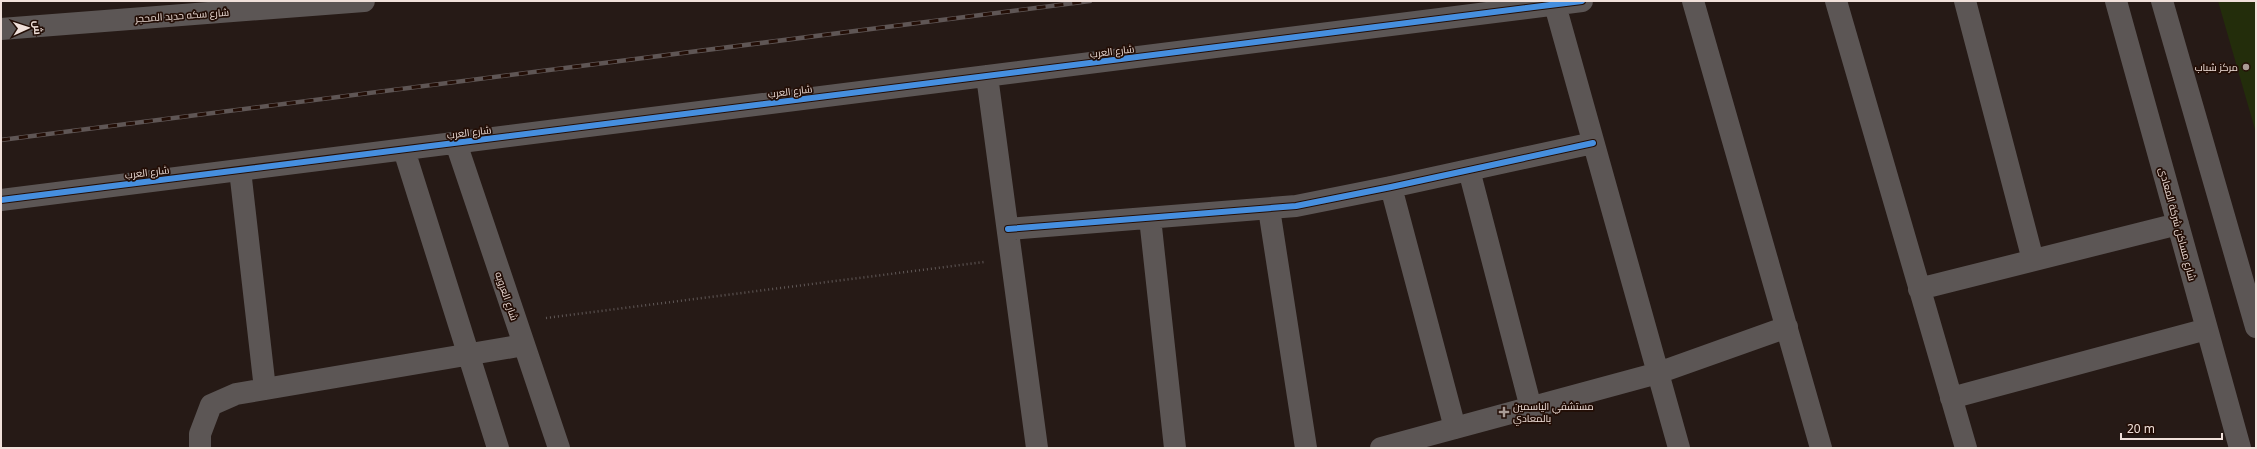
<svg xmlns="http://www.w3.org/2000/svg" width="2257" height="449" viewBox="0 0 2257 449" font-family="'Noto Sans',Cairo,sans-serif">
<style>
.green{fill:#232d0b}
.lines{fill:none;stroke-linecap:round;stroke-linejoin:round}
.path{stroke:#605857;stroke-width:2.5;stroke-dasharray:1 3;stroke-linecap:butt}
.minor{stroke:#5c5655;stroke-width:22}
.rail-casing{stroke:#5f5655;stroke-width:4.5}
.rail{stroke:#230e06;stroke-width:3;stroke-dasharray:9;stroke-linecap:butt}
.cycleway-casing{stroke:#230e06;stroke-width:8}
.cycleway{stroke:#468fdf;stroke-width:6}
.poi-dot{fill:#a99b95;stroke:#230e06;stroke-width:1.5}
.labels{text-anchor:middle;dominant-baseline:central;stroke-width:3.5;stroke-linejoin:round;paint-order:stroke}
.street-label{font-size:10px;fill:#f0e0da;stroke:#230e06}
.poi-label{font-size:10px;fill:#f0e0da;stroke:#230e06;text-anchor:end}
</style>
<rect width="100%" height="100%" fill="#261a16"/>
<path class="green" d="M2218,1h38v132z"/>
<g class="lines">
<path class="path" d="M546,318l438,-56"/>
<path class="minor" d="M1693,1l128,447
M1836,1l130,447
M1965,1l68,259
M2116,1l124,447
M2162,1l94,326
M1555,5l124,443
M1,29l363,-28
M987,76l50,372
M456,143l103,305
M404,150l94,298
M240,170l25,219
M1469,170l62,238
M1391,187l64,241
M1,200l1581,-199
M1269,209l37,239
M1150,218l25,230
M1008,229l288,-23 95,-19 202,-44
M1919,289l259,-65
M1951,398l256,-69
M200,448v-14l11,-29 25,-11 288,-49
M1381,448l277,-75 129,-46"/>
<defs>
<path id="rail" d="M1,140l1089,-139"/>
</defs>
<use href="#rail" class="rail-casing"/>
<use href="#rail" class="rail"/>
<defs>
<path id="cycleway" d="M1,200l1581,-199
M1008,229l288,-23 95,-19 202,-44"/>
</defs>
<use href="#cycleway" class="cycleway-casing"/>
<use href="#cycleway" class="cycleway"/>
</g>
<g class="poi-dot">
<circle cx="2246" cy="67" r="4"/>
<path d="M1502 406h4v4h4v4h-4v4h-4v-4h-4v-4h4z"/>
</g>
<g class="labels">
<g class="street-label">
<text transform="translate(182 15) rotate(-4)">شارع سكه حديد المحجر</text>
<text transform="translate(1112 51) rotate(-7)">شارع العرب</text>
<text transform="translate(790 91) rotate(-7)">شارع العرب</text>
<text transform="translate(469 132) rotate(-7)">شارع العرب</text>
<text transform="translate(147 172) rotate(-7)">شارع العرب</text>
<text transform="translate(2178 224) rotate(75)">شارع مساكن شركة المعادى</text>
<text transform="translate(507 296) rotate(71)">شارع العروبه</text>
</g>
<g class="poi-label">
<text x="2238" y="67">مركز شباب</text>
<text x="1513" y="406" text-anchor="start">مستشفي الياسمين<tspan x="1513" dy="12">بالمعادي</tspan></text>
</g>
</g>
<rect width="2257" height="449" fill="none" stroke="#f0e0da" stroke-width="4"/>
<g transform="translate(28 28) rotate(87)" stroke="#230e06" stroke-width="3" paint-order="stroke">
<path d="M0-3L7 15L0 10L-7 15Z" fill="#f0e0da"/>
<text y="-6" font-size="11" font-weight="bold" text-anchor="middle" fill="#f0e0da">ش</text>
</g>
<path d="M2121 433v6h101v-6" fill="none" stroke="#f0e0da" stroke-width="2"/>
<text x="2127" y="433" font-size="12" fill="#f0e0da" stroke="#230e06" stroke-width="3" paint-order="stroke">20 m</text>
</svg>
